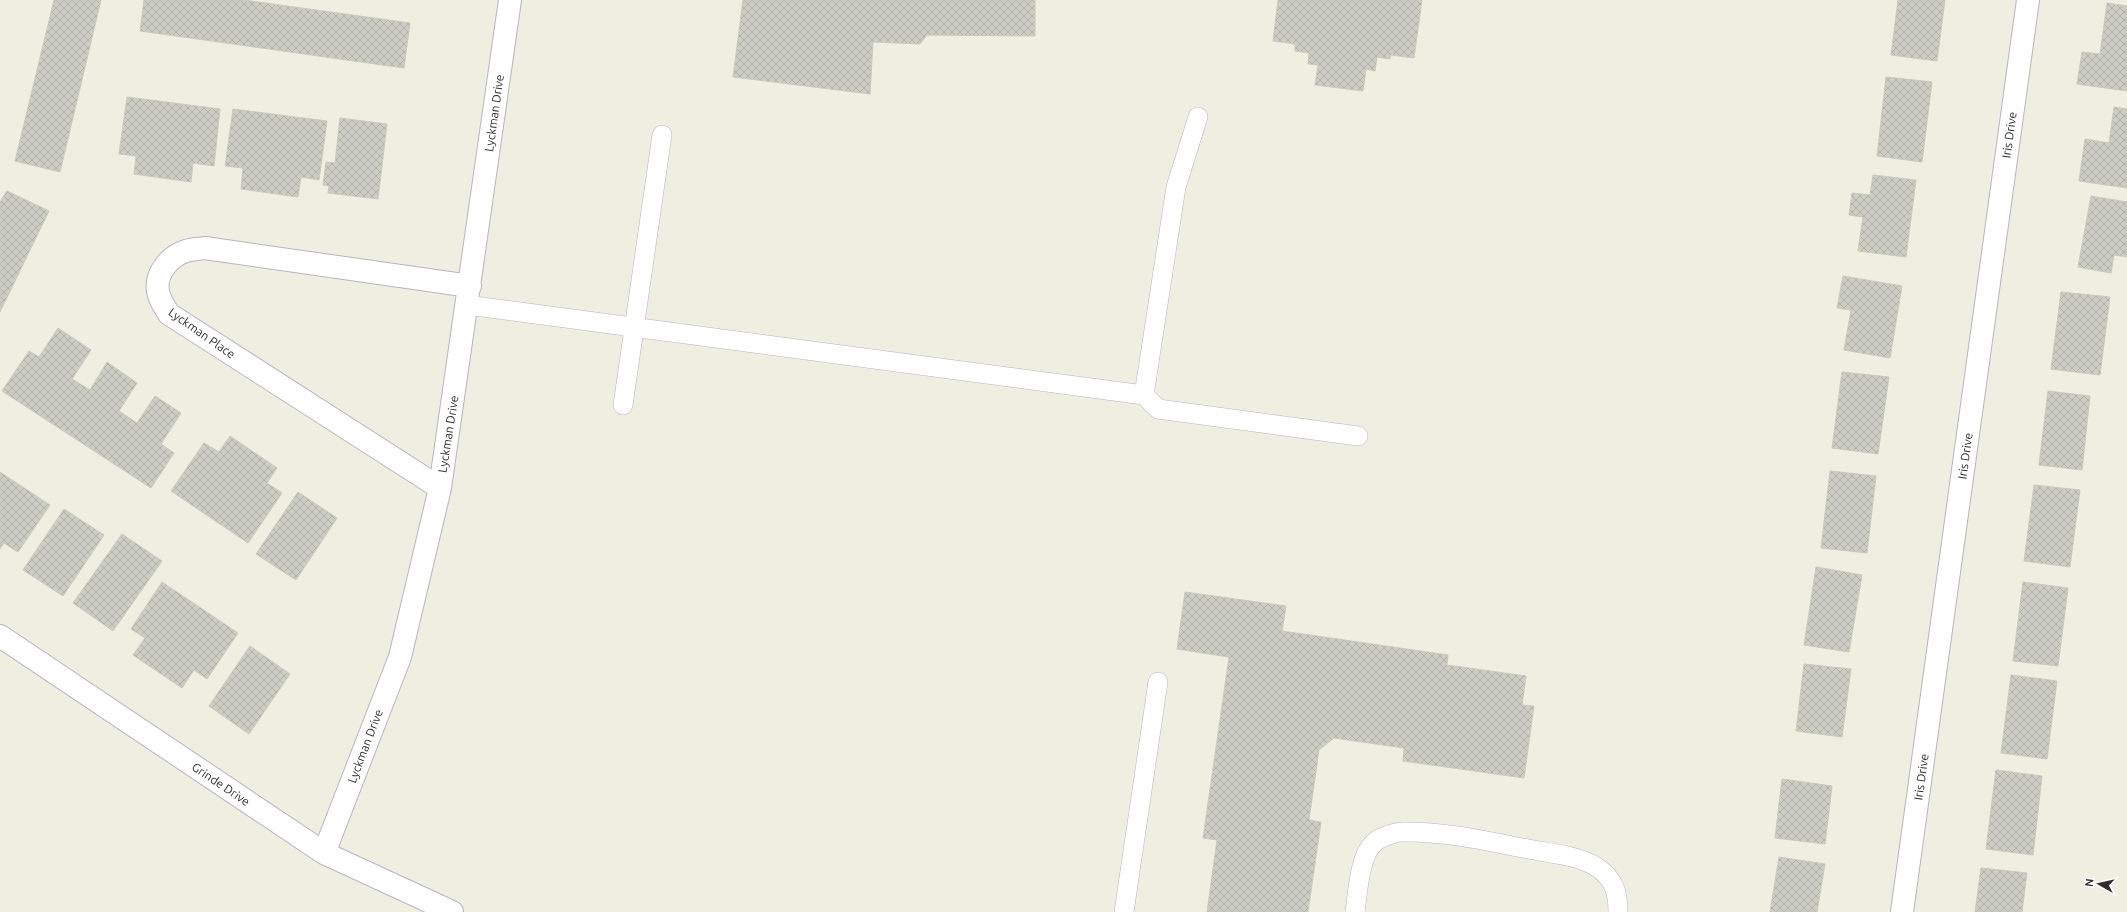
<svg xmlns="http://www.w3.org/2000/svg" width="2127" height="912" viewBox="0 0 2127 912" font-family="Ubuntu,sans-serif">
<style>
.building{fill:url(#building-cross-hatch);stroke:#c9caba}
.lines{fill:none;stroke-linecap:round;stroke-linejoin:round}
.lane-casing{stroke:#b7b4c0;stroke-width:20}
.street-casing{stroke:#b7b4c0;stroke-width:24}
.lane{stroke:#fff;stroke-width:19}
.street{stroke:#fff;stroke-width:22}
.labels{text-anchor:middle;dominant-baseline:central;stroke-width:3;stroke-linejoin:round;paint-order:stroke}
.street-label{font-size:12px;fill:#2d2d2d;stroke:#fff}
</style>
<defs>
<pattern id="building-cross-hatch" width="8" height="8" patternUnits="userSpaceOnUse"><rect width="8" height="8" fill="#cccdc3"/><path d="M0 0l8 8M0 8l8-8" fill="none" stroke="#b0b0a8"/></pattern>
</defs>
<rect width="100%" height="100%" fill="#eeeee1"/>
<path class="building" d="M54,0h47l-41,172 -45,-11z
M144,0h100l166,23 -6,45 -264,-37z
M743,0h292v36l-108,-1 -7,9 -47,-2 -3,52 -137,-17z
M1278,0h144l-8,58 -23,-3 -1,4 -13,-2 -2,14 -9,-2 -3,22 -48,-6 3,-20 -10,-1 1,-11 -14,-2v-7l-22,-3z
M1898,0h47l-8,61 -46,-6z
M2107,3l20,3v85l-50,-7 5,-32 18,2z
M1886,77l46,5 -10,80 -45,-6z
M127,97l93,12 -6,57 -21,-3 -2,19 -57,-8 2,-18 -17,-2z
M2114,107l13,2v79l-48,-7 6,-42 24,4z
M233,109l94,12 -8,59 -18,-3 -3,20 -57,-8 2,-21 -18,-2z
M340,118l47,6 -9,75 -50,-6 1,-7 -6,-1 3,-23 9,1z
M1873,175l43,5 -10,77 -48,-6 5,-34 -14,-2 3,-22 18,2z
M7,191l42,20 -49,101v-110z
M2091,196l36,6v55l-13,-2 -3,18 -33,-6z
M1843,276l59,10 -12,72 -46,-8 7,-40 -14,-2z
M2061,292l49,5 -10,78 -49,-6z
M58,328l33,22 -19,29 18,11 17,-28 30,21 -18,28 18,12 18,-27 26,17 -20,31 13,9 -23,35 -149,-97 27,-40 10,6z
M1842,372l47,5 -11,77 -46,-6z
M2048,391l42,5 -8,74 -43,-5z
M230,436l47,32 -10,15 15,10 -34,50 -77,-52 33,-48 15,9z
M1830,471l46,5 -9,77 -46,-5z
M0,472l50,33 -32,47 -14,-9 -4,6z
M2034,485l46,5 -10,77 -46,-6z
M298,492l39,26 -41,62 -40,-26z
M64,509l40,26 -41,61 -40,-26z
M122,534l40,27 -49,70 -40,-28z
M1816,567l46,8 -13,77 -45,-7z
M162,582l76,51 -31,46 -13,-9 -12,18 -49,-33 12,-17 -14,-9z
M2023,582l45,6 -10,78 -45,-5z
M1185,592l101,14 -4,25 166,24 -1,10 79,11 -4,29 12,1 -10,72 -121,-17 1,-13 -70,-10 -15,12 -10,70 12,2 -13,90h-101l10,-72 -14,-2 26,-181 -52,-8z
M250,646l40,28 -41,60 -40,-28z
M1804,664l47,5 -9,68 -46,-6z
M2011,675l46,6 -10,78 -46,-6z
M1996,770l46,6 -9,79 -47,-6z
M1782,779l50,7 -7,58 -50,-6z
M1779,857l46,7 -8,48h-47z
M1981,868l46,5 -5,39h-47z"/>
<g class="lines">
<defs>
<path id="lane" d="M467,305l677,90 32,-208 22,-70
M1144,395l14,14 200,27
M623,405l39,-270
M1124,912l34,-230
M1355,912c3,-20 4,-58 21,-71 5,-4 20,-9 26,-9 42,-1 84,9 126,17 21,4 48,6 67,17 19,12 23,26 23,46"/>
<path id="street" d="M440,488l-271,-174c-4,-7 -10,-14 -11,-23 -3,-18 12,-35 28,-40 6,-2 13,-2 19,-3l265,38
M0,636l324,217 128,59
M324,853l76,-196 40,-169 70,-488
M1902,912l126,-912"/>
</defs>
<use href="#lane" class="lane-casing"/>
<use href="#street" class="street-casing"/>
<use href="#lane" class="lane"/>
<use href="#street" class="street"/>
</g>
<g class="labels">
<g class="street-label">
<text transform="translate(494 113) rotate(-82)">Lyckman Drive</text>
<text transform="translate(2009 135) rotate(-82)">Iris Drive</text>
<text transform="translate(202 333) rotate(35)">Lyckman Place</text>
<text transform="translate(448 434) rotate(-81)">Lyckman Drive</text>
<text transform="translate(1965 456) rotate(-82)">Iris Drive</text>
<text transform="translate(365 746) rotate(-69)">Lyckman Drive</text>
<text transform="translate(1921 777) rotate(-82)">Iris Drive</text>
<text transform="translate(221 784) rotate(34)">Grinde Drive</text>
</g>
</g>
<g transform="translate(2099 884) rotate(278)" stroke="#ffffff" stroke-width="3" paint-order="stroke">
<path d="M0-3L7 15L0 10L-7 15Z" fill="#2d2d2d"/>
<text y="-6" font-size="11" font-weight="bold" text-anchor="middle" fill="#2d2d2d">N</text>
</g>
</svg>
